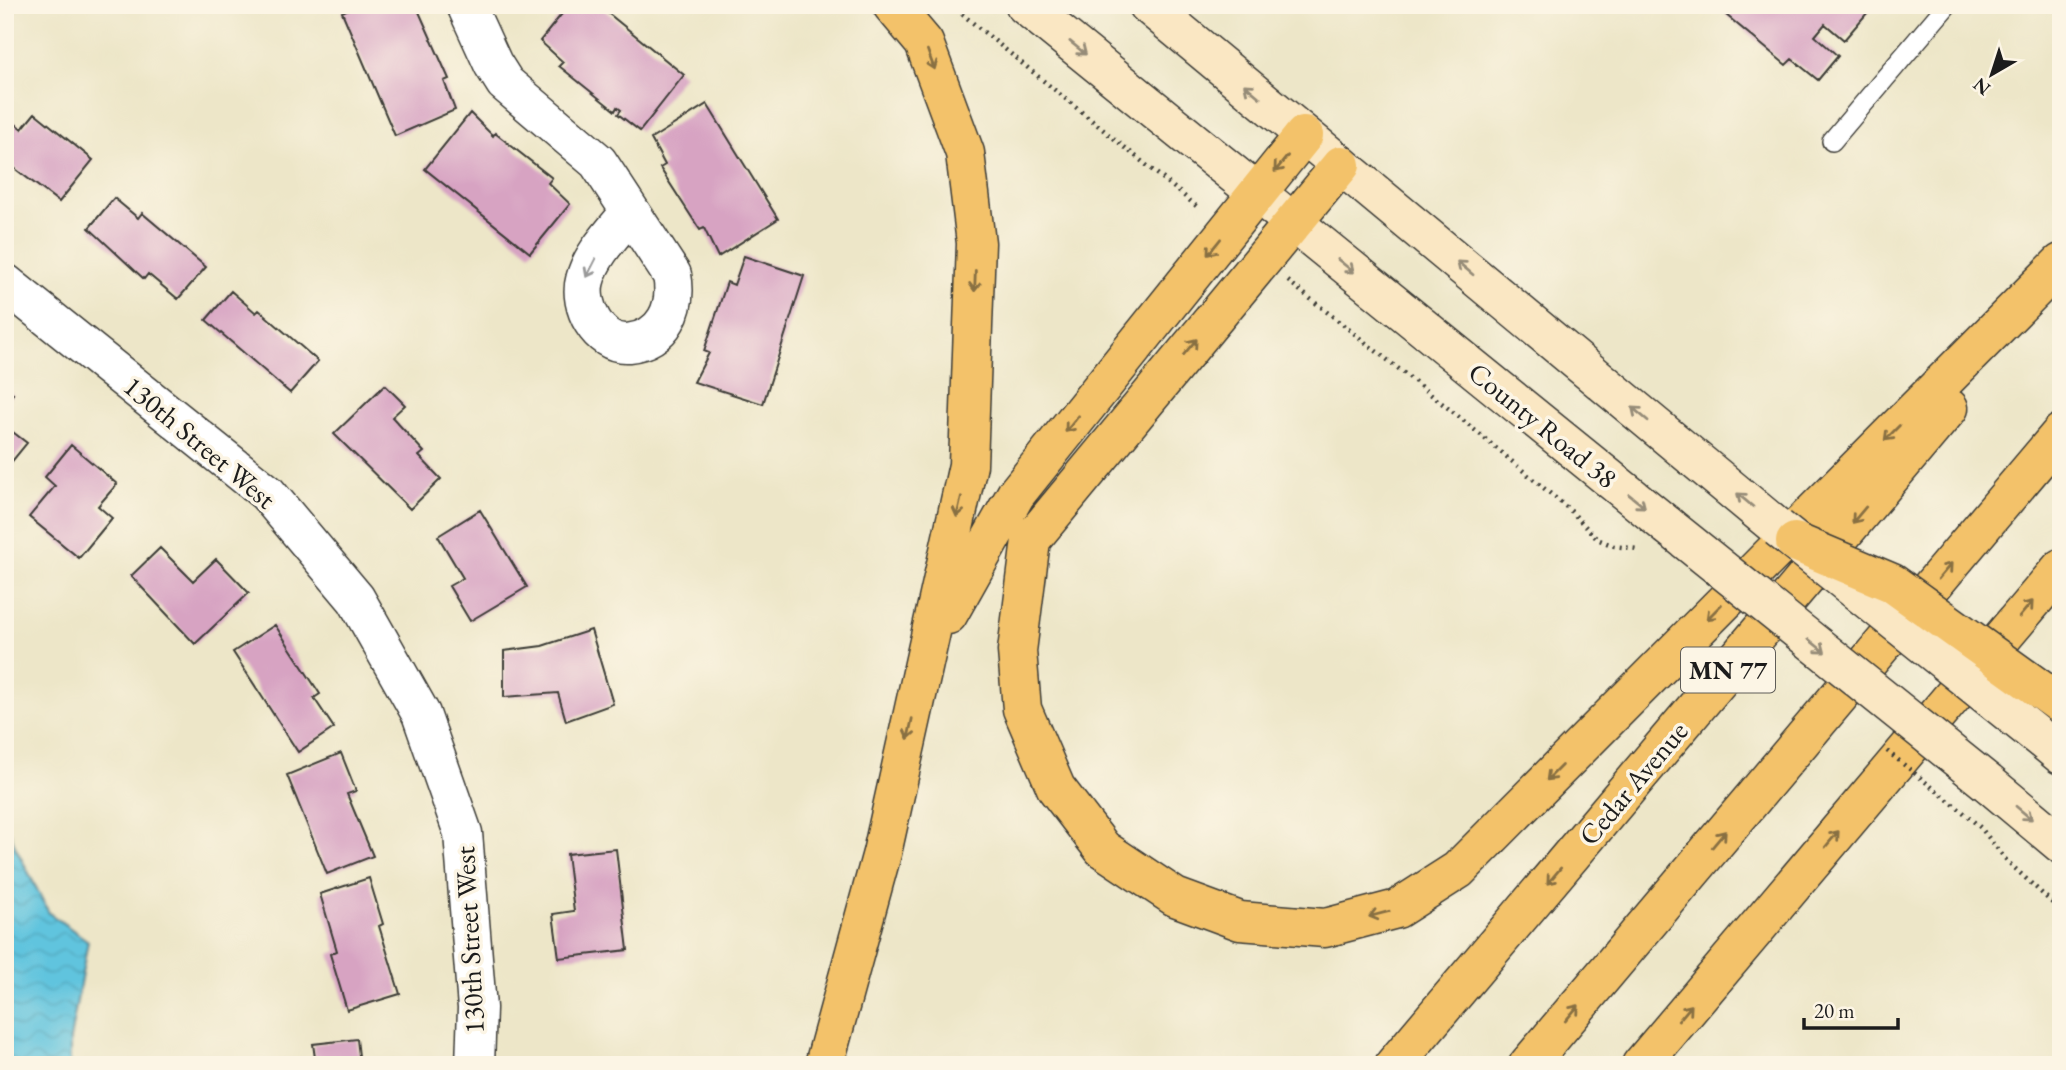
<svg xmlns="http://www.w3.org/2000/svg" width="2066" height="1070" viewBox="0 0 2066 1070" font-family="'EB Garamond',serif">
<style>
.water{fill:url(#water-waves);stroke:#3e707d;stroke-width:2}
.building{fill:#d7a3c2}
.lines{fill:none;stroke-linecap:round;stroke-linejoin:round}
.lane-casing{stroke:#3b3a36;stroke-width:22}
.street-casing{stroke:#3b3a36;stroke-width:41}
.secondary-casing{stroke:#3b3a36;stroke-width:41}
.highway-casing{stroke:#3b3a36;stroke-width:41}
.path{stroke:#3b3a36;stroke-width:4.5;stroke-dasharray:2 5;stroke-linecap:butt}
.lane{stroke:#fff;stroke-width:19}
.street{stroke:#fff;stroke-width:38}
.secondary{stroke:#fae7c3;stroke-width:38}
.highway{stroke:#f3c26a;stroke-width:38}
.secondary-bridge-casing{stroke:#3b3a36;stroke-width:41;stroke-linecap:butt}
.highway-bridge-casing{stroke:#3b3a36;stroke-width:41;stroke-linecap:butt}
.path-bridge{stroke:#3b3a36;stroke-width:4.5;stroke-dasharray:2 5;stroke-linecap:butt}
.secondary-bridge{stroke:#fae7c3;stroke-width:38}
.highway-bridge{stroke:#f3c26a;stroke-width:38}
.oneway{stroke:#968c78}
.oneway2{stroke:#886f43}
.oneway3{stroke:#999}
.labels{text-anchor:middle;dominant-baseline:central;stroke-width:7;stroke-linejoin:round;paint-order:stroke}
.shield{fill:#fcf5e5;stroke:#5f5d58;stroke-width:2}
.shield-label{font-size:26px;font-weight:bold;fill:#1c1c1c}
.street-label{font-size:28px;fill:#1c1c1c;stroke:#fcf5e5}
</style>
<defs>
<pattern id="water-waves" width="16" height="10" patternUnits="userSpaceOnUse" patternTransform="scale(1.75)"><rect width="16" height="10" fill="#60c4de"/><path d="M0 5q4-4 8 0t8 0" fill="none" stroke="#53a8be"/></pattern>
</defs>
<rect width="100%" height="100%" fill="#fcf5e5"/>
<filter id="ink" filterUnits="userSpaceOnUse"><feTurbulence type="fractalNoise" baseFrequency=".0143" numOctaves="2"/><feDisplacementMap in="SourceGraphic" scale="14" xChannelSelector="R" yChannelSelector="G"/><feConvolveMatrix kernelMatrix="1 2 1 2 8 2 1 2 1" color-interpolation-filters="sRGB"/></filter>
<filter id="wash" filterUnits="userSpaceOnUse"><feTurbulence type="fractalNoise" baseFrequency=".00686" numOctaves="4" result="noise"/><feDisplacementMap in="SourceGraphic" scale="28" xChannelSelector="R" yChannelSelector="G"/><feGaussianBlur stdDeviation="1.57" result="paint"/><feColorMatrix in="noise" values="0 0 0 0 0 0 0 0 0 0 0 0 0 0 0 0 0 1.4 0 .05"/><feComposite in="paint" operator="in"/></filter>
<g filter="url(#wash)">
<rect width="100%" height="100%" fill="#ede6c8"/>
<path class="water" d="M5,821l11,27 33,65 39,28 -18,98v26h-65z"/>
<g id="blocks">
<path class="building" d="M357,5h59l33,74 -5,2 11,29 -60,26 -53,-124z
M569,5h29l86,70 -44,56 -22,-17 3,-4 -4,-3 -2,4 -56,-45 4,-4 -23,-21z
M1732,5h14l5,4 3,-4h120l-30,35 -19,-16 -10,12 23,20 -20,24 -26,-21 -6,6 -61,-51z
M707,104l71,115 -60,38 -14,-29 -4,2 -40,-62 5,-3 -14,-26z
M35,113l58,47 -34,42 -54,-41v-39l3,-4 14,11z
M470,113l23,23 2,-3 57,45 -4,5 22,21 -40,49 -105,-84z
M114,198l24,20 4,-5 64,54 -28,32 -30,-25 -4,5 -55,-51z
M744,256l60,20 -41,128 -69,-22 15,-29 -5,-2 23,-69 7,3z
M231,291l25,22 3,-3 59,51 -28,32 -84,-73z
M385,385l20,20 -13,12 32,35 -5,4 22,23 -31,30 -76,-75z
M5,388l8,6 -8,9z
M5,426l22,17 -22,27z
M71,445l46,39 -19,22 14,12 -33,40 -50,-41 26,-31 -10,-9z
M480,510l47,77 -57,34 -21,-35 14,-8 -25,-42z
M160,548l33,33 23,-22 33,34 -54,51 -64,-68z
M275,625l45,69 -6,4 20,30 -36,24 -65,-100z
M591,630l22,74 -47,17 -8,-28 -54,4v-46l38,-5z
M341,753l15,38 -9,3 26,62 -46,18 -40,-99z
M616,849l12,101 -69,8 -6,-44 21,-3 -7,-57z
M369,878l14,46 -4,2 21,68 -53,16 -17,-56 7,-3 -17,-57z
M357,1039l3,26h-44l-3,-21z"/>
</g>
</g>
<g filter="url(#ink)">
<use href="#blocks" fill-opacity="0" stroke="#3b3a36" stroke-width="2"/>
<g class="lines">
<defs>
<path id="lane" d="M1832,141l115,-136"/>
<path id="street" d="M466,5l27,59 12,19 93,79 74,113c6,32 -7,64 -44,68 -30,2 -50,-38 -43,-63 6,-25 29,-48 45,-68
M5,283l262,210 89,106 65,115 42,119 14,175 -2,57"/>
<path id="secondary" d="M1025,5l643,521
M1148,5l630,523
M2034,733l27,22
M1988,783l73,61"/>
<path id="highway" d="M1341,165l-310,375 -14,111 5,58 34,79 47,61 72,48 65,24 85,7 72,-19 61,-39 603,-607
M948,615l68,-121 288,-359
M824,1065l58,-212 86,-388 8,-222 -11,-90 -41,-110 -32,-38
M1394,1065l555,-657
M1528,1065l533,-632
M1641,1065l420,-497"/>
</defs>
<use href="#lane" class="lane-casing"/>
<use href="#street" class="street-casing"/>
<use href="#secondary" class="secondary-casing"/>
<use href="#highway" class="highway-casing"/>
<path class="path" d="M951,5l249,204
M1288,281l165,131 118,99 26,28 17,7 24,3
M1963,812l18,16 26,33 54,50"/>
<use href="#lane" class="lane"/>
<use href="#street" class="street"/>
<use href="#secondary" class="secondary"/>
<use href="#highway" class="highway"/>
<defs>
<path id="secondary-bridge" d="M1668,526l320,257
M1778,528l256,205"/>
<path id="highway-bridge" d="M1795,542l97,41 167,120"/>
</defs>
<use href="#secondary-bridge" class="secondary-bridge-casing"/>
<use href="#highway-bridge" class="highway-bridge-casing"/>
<path class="path-bridge" d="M1887,751l76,61"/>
<use href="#secondary-bridge" class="secondary-bridge"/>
<use href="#highway-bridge" class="highway-bridge"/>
</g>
<defs><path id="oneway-shaft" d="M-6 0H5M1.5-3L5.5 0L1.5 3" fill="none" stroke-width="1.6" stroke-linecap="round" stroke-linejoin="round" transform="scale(1.75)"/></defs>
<g class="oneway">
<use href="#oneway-shaft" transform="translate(1078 48) rotate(39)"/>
<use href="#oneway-shaft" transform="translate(1252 91) rotate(-140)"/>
<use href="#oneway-shaft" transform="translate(1346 266) rotate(39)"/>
<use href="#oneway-shaft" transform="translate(1465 268) rotate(-140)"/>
<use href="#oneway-shaft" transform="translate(1640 414) rotate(-140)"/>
<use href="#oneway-shaft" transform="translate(1745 500) rotate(-140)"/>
<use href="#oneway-shaft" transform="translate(1637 501) rotate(39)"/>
<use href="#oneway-shaft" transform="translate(1817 646) rotate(39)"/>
<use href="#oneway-shaft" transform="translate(2024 813) rotate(40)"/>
</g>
<g class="oneway2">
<use href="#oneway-shaft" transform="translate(931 60) rotate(70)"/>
<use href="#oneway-shaft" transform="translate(1281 164) rotate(129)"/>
<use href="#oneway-shaft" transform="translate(1214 247) rotate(129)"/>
<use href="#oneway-shaft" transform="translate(975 281) rotate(92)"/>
<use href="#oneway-shaft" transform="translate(1190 347) rotate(-50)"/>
<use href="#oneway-shaft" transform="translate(1072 424) rotate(129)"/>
<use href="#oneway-shaft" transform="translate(1892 433) rotate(135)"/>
<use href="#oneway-shaft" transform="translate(959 507) rotate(103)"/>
<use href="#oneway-shaft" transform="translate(1859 515) rotate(130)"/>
<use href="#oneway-shaft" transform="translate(1945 571) rotate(-50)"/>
<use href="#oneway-shaft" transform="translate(2026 609) rotate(-50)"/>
<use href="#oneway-shaft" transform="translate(1714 612) rotate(135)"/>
<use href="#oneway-shaft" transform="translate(910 729) rotate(102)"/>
<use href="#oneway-shaft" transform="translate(1554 773) rotate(135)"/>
<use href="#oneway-shaft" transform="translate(1719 839) rotate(-50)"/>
<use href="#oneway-shaft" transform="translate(1832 839) rotate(-50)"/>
<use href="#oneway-shaft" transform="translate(1554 876) rotate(130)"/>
<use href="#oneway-shaft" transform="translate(1379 914) rotate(165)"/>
<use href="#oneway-shaft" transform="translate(1572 1013) rotate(-50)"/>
<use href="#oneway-shaft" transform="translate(1685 1013) rotate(-50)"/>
</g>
<use class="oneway3" href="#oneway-shaft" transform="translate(591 268) rotate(117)"/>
</g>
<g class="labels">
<rect class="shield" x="1681" y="647.5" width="94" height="45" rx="5"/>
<g class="shield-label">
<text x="1728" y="670">MN 77</text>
</g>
<g class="street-label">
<text transform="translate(1543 425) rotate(39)">County Road 38</text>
<text transform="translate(200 442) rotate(40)">130th Street West</text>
<text transform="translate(1633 783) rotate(-50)">Cedar Avenue</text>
<text transform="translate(469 940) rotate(-93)">130th Street West</text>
</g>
</g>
<rect width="2066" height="1070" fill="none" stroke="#fcf5e5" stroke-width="28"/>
<g transform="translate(1992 74) rotate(219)" stroke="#fcf5e5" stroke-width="5" paint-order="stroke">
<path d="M0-5L12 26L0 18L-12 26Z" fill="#1c1c1c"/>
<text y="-10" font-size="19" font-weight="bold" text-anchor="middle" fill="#1c1c1c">N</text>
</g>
<path d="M1804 1018v10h94v-10" fill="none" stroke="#1c1c1c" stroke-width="3.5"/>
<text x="1814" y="1018" font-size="21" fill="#1c1c1c" stroke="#fcf5e5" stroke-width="5" paint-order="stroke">20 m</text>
</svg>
